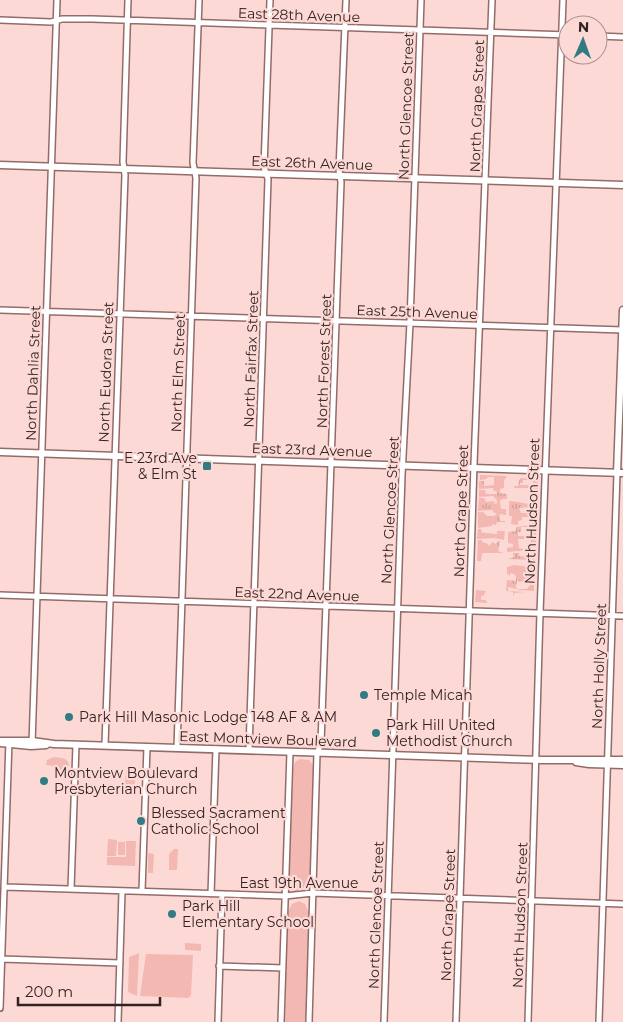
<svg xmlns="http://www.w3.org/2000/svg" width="623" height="1022" viewBox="0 0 623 1022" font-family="Montserrat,sans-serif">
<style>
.grass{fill:url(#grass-tufts);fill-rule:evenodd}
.green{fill:#f3b8b2}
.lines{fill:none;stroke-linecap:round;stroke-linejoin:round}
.minor-casing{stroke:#936c69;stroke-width:8}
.tertiary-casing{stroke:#936c69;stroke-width:9}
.minor{stroke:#fff;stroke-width:5}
.tertiary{stroke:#fff;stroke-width:6}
.poi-dot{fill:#337b83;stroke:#fdd9d6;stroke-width:2}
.labels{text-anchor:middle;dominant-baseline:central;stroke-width:4.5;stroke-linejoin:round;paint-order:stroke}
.street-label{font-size:14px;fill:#322221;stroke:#fdd9d6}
.poi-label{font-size:14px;fill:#322221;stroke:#fdd9d6;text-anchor:start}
</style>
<defs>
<pattern id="grass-tufts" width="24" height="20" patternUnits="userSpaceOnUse" patternTransform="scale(1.25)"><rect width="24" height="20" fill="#f3b8b2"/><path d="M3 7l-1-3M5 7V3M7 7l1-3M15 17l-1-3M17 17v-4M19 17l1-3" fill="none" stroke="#d19e99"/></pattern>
</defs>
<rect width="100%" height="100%" fill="#fdd9d6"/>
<path class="grass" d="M480,475l27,1 -3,5v7l-4,1v4l7,1v5h-5l-2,2 1,8h5v6l-7,-1 1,2v5h5v1h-8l-1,3 -4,-1v2l-14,2v-16h5l4,4h7l3,-2 -4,-2v-2l-15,1 1,-13h5l2,4 8,-1 1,3 2,-1v-3l-4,-4 -14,1v-7h6l1,4h11v-2l-4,-2v-2l-14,1v-8h5v5l10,-1v-8h-6l-2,2 -6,1z
M518,477h20v7h-4l-2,-4h-9v3h-3v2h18v6h-5v-3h-19v-2h4l2,-8 13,1 -1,-2z
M509,501c9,0 14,3 23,3l1,-3h4l-1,9h-3l-3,-3 -11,1 2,5h9l3,-2h4l-1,9h-4v-3h-10v3l-4,1v4l-7,-1 1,-8h-3z
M532,522h4v20h-5v-3h-13l1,9 9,2 -21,2v-4l6,-1v-3l-5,-1v-11l8,-1v-4l15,-2zM521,527h9l2,5 -3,4h-11v-4h3z
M478,529h3l1,4 15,1v-3h8l-1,9 -10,-2 -17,1z
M478,540h4v2l6,2 1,2 3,-4 4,2 2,-3h2l-2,10 6,2h-20l-2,1 -1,7h-4z
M513,553h6v3l10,1v-3l5,-1 1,12 -6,-3 -1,-2 -19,-1 1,-1 4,-1z
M530,563l5,3 -1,18h-4l-2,-2 -11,-1 -1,6 1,2h10l3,-4h4v6l-14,-1 -12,-3v4l18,1 -12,1 -1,4v-5l-7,-1 1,-11 9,1v-5l-2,-2 -4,-1v3l-3,-2v-7l7,-2 15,2z
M476,590l10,1 -3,5h-2v4h5l1,3 -12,-1z"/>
<path class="green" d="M54,757c6,1 13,0 15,7l-3,7 -11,1 -2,-6 -7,-1 1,-5z
M300,759l9,1 4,5 1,6 -3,107 -3,9 -9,2 -6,7 1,-9 -5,-8 4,-111 2,-6z
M126,770h9v15l-10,-1z
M108,839l9,1 -1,16h-9z
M126,841h10l-1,25 -28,-1v-8h19z
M118,842h7v13h-7z
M174,849h4l-1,21h-8v-16z
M148,853l6,1 -1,19h-5z
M299,901l6,3 5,11 -4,107h-21l3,-110 4,-8z
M185,943l16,1v7l-16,-1z
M139,953l-2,43 -9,-4 1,-35z
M146,954l47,1 -2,40 -3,3 -48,-2z"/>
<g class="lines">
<defs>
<path id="minor" d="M0,20l51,2 11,-3h30l476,16
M598,36l25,1
M0,310l623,20
M0,595l623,21
M32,744l25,-744
M105,745l20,-570 -2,-13 5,-162
M177,748l19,-570 -3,-15 6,-163
M249,750l19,-571 -4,-12 6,-167
M5,887l280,9 28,-3 310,11
M71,889l5,-144
M142,891l5,-144
M211,894l5,-145
M2,959l118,4
M219,966l64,2
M0,1008l9,-267
M118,1022l4,-131
M218,1022l4,-128
M281,1022l9,-270
M309,1022l8,-269 4,-9c6,-187 14,-375 20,-562l-2,-12 7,-170
M384,1022l18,-547 8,-152 11,-323
M456,1022l18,-558 18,-464
M528,1022l12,-409 23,-613
M599,1022l18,-549"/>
<path id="tertiary" d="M0,165l623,20
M0,452l623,21
M617,473l6,-163
M0,741h32l22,3 488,16h81
M1,743l30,3 15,-1
M576,762l13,2 34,1"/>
</defs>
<use href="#minor" class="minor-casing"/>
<use href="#tertiary" class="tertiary-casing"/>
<use href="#minor" class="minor"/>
<use href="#tertiary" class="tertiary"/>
</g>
<g class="poi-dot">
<rect x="202" y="461" width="10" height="10" rx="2.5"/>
<circle cx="364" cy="695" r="5"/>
<circle cx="69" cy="717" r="5"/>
<circle cx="376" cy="733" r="5"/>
<circle cx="44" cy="781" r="5"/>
<circle cx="141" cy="821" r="5"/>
<circle cx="172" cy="914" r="5"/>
</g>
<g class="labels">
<g class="street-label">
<text transform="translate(299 15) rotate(2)">East 28th Avenue</text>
<text transform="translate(406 106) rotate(-88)">North Glencoe Street</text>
<text transform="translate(477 106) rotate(-88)">North Grape Street</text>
<text transform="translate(312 163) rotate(2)">East 26th Avenue</text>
<text transform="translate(417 312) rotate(2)">East 25th Avenue</text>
<text transform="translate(251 359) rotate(-88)">North Fairfax Street</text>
<text transform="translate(324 361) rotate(-88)">North Forest Street</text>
<text transform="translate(106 372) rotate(-88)">North Eudora Street</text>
<text transform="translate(33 373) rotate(-88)">North Dahlia Street</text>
<text transform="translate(178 373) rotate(-88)">North Elm Street</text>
<text transform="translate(312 450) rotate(2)">East 23rd Avenue</text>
<text transform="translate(390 510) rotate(-87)">North Glencoe Street</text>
<text transform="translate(461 511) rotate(-88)">North Grape Street</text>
<text transform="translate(532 511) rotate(-88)">North Hudson Street</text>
<text transform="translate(297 594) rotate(2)">East 22nd Avenue</text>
<text transform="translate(599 666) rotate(-88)">North Holly Street</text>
<text transform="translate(268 739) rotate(2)">East Montview Boulevard</text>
<text x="299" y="883">East 19th Avenue</text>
<text transform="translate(376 915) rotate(-88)">North Glencoe Street</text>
<text transform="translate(448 915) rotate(-88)">North Grape Street</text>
<text transform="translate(520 915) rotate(-88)">North Hudson Street</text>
</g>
<g class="poi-label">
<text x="197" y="458" text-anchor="end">E 23rd Ave<tspan x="197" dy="16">&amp; Elm St</tspan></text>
<text x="374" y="695">Temple Micah</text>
<text x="79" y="717">Park Hill Masonic Lodge 148 AF &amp; AM</text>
<text x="386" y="725">Park Hill United<tspan x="386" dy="16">Methodist Church</tspan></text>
<text x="54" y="773">Montview Boulevard<tspan x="54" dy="16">Presbyterian Church</tspan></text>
<text x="151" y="813">Blessed Sacrament<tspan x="151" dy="16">Catholic School</tspan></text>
<text x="182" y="906">Park Hill<tspan x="182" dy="16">Elementary School</tspan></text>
</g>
</g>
<g transform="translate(583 40) rotate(2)"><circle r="24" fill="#fdd9d6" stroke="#ac908e"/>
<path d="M0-4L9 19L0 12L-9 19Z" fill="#337b83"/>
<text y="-8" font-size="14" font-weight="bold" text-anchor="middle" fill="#322221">N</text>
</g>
<path d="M18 997v8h142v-8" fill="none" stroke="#322221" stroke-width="2.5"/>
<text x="25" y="997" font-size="15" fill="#322221" stroke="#fdd9d6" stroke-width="4" paint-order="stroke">200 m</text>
</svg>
